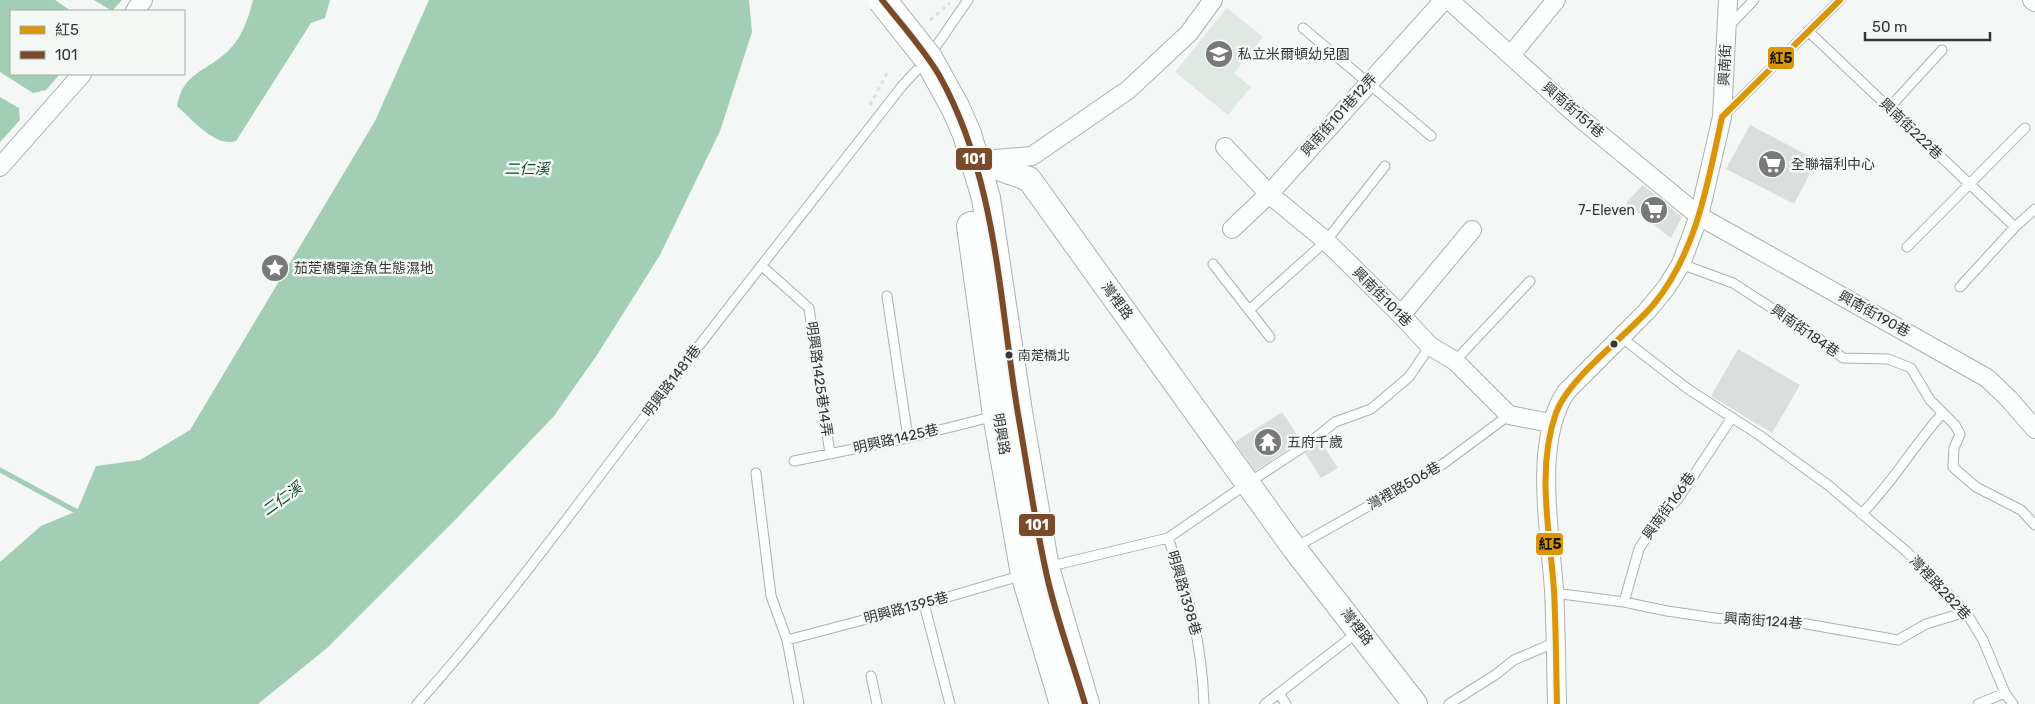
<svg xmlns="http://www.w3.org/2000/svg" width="2035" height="704" viewBox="0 0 2035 704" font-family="Rubik,'Noto Sans TC',sans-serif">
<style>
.built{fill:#e0e8e3}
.water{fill:#a2ceb6}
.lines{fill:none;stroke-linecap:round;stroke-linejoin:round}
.stream{stroke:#a2ceb6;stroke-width:5}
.building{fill:#dcdedd}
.lane-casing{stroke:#aeb0af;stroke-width:11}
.street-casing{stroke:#aeb0af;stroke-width:20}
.secondary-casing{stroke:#aeb0af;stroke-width:26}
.primary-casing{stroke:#aeb0af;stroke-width:30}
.path{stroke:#dedfdf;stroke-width:3;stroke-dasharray:4 4;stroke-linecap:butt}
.lane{stroke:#fdfefe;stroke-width:9}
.street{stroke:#fdfefe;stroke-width:18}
.secondary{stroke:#fdfefe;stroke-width:24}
.primary{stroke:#fdfefe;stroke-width:28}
.primary-bridge-casing{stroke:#aeb0af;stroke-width:30;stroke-linecap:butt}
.primary-bridge{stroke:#fdfefe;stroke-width:28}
.bus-1-casing{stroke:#f3f8f5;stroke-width:10}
.bus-2-casing{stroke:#f3f8f5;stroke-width:10}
.bus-1{stroke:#da9508;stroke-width:6}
.bus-2{stroke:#7a4b2a;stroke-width:6}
.bus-dot{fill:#343635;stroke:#f3f8f5;stroke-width:2}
.labels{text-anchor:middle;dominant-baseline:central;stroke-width:5;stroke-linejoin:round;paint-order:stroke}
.bus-label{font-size:13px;fill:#343635;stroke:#f3f8f5;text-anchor:start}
.poi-label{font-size:14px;fill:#343635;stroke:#f3f8f5;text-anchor:start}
.street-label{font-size:14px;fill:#343635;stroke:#f3f8f5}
.water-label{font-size:15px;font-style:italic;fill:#13452e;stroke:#f3f8f5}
.line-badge{stroke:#f3f8f5;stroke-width:2}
.badge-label{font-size:14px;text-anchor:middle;font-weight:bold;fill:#fff}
.pale-badge-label{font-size:14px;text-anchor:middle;font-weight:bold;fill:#111}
</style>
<rect width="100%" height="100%" fill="#f4f7f5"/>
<path class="built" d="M1227,8l36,29 -29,36 17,14 -23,28 -53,-43z"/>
<path class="water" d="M0,0h55l16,11h-60v63h49l-14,16 -13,3 -33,-21z
M94,0h28l-10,11z
M253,0h77l-5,18 -14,5 -75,118c-21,7 -45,-23 -59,-35 6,-34 29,-34 51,-55 14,-13 20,-32 25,-51z
M429,0h320l3,32 -32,99 -60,124 -63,100 -43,61 -97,102 -130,130 -69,56h-258v-142l41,-36 36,-15 19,-45 44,-6 50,-30 185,-309z
M0,97l19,11 1,12 -20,22z"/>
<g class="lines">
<path class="stream" d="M0,470l83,45"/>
</g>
<path class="building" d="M1750,125l67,35 -23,44 -68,-35z
M1643,185l39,32 -11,21 -45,-35z
M1738,349l62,36 -28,48 -61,-37z
M1282,412l19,29 -46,30 -20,-29z
M1321,442l17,26 -17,10 -16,-25z"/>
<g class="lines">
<defs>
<path id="lane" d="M1728,27l26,-27
M1303,28l128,108
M1808,31l207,196
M1889,108l53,-58
M1723,116l117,-116
M1907,247l118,-119
M1213,264l57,73
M1681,264l52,19 85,55 25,20 45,1 23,9 19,32 25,25 5,9 -6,14 -1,19 23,20 45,23 14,15
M762,266l47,42 21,146
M1960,287l55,-60 20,-18
M887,296l21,142
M1249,310l77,-69 59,-75
M1622,338l66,51 71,46 69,50 79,67 59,60 17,28 22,53 8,11
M1455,361l75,-80
M794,461l114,-23 87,-22
M756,473l15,123 16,44 12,64
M1861,514c31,-30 52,-68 81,-100
M1168,538c21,57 34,105 36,166
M1294,548l149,-84 66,-49
M1047,567l121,-29 80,-55 60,-39 27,-22 36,-13 38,-32 21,-31
M1554,593l70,9 43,9 48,7 86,5 97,17 28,-16 40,-12
M1624,602l15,-53 19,-30 20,-20 53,-80
M924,604l26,100
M787,640l137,-36 99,-29
M871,676l6,28
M1279,693l7,11
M417,704c84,-94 158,-197 235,-297 82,-108 167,-214 250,-321l26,-28 40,-58
M1265,704l93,-72
M1449,704l46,-29 19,-15 42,-18
M1978,704l27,-11"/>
<path id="street" d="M1449,0l131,118 119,98 288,162 22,21 26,30
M2032,0l3,2
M135,11l8,-11
M1511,55l45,-55
M1225,147l44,47 57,47 75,74 29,31 25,15 54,54 42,8
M983,160l49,-4 96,-66 61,-57 24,-33
M0,167l82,-93
M1232,229l37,-35 175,-194
M1401,315l71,-85
M1557,704c-1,-38 -1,-76 -3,-114 -4,-59 -21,-148 12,-198l81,-81 19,-23 15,-24 18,-48 23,-99 6,-117"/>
<path id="secondary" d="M976,160l53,19 265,369 121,156"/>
<path id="primary" d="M928,58l27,49 12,27 19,64 32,214 27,156 40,136
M971,226l26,189 28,159 39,130"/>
</defs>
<use href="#lane" class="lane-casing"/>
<use href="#street" class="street-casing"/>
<use href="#secondary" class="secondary-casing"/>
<use href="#primary" class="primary-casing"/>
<path class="path" d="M930,20l20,-17
M870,105l17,-32"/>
<use href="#lane" class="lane"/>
<use href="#street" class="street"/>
<use href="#secondary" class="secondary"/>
<use href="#primary" class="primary"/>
<defs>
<path id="primary-bridge" d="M882,0l46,58"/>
</defs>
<use href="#primary-bridge" class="primary-bridge-casing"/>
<use href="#primary-bridge" class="primary-bridge"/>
<defs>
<path id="bus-1" d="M1722,117l118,-117
M1557,704c-1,-38 -1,-76 -3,-114 -4,-57 -18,-121 2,-177 13,-36 71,-77 98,-109 43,-53 54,-122 68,-187"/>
<path id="bus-2" d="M882,0c19,24 41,48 57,75 58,103 60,225 79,339 9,51 16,102 27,153 9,46 27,92 40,137"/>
</defs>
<use href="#bus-1" class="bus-1-casing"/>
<use href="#bus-2" class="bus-2-casing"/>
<use href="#bus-1" class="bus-1"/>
<use href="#bus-2" class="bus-2"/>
</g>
<defs>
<symbol id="school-disc" viewBox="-11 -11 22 22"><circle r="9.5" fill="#777a78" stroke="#f3f8f5"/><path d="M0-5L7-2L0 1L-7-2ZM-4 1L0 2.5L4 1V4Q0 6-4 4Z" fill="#fff"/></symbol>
<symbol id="supermarket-disc" viewBox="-11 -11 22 22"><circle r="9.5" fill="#777a78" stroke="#f3f8f5"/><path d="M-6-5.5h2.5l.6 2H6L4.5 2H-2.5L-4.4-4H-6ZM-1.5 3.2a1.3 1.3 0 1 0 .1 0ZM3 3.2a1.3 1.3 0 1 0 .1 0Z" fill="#fff"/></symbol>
<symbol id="sight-disc" viewBox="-11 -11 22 22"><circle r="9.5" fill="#777a78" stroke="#f3f8f5"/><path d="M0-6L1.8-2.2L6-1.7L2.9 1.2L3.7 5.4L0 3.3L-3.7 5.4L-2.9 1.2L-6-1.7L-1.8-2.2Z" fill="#fff"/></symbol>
<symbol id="temple-disc" viewBox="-11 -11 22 22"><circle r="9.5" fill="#777a78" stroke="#f3f8f5"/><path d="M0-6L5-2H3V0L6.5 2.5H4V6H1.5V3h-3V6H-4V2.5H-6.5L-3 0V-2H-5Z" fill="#fff"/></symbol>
</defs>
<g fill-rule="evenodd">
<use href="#school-disc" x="1203" y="38" width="32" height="32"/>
<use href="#supermarket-disc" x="1756" y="148" width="32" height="32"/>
<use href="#supermarket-disc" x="1638" y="194" width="32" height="32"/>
<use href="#sight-disc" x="259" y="252" width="32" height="32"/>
<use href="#temple-disc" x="1252" y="426" width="32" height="32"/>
</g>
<g class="bus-dot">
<circle cx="1614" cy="344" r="4.5"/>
<circle cx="1009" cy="355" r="4.5"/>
</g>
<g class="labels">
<g class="bus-label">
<text x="1018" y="355">南萣橋北</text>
</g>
<g class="poi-label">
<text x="1238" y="54">私立米爾頓幼兒園</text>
<text x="1791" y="164">全聯福利中心</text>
<text x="1635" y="210" text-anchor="end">7-Eleven</text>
<text x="294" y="268">茄萣橋彈塗魚生態濕地</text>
<text x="1287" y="442">五府千歲</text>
</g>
<g class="street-label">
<text transform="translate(1725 65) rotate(-87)">興南街</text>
<text transform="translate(1573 110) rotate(41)">興南街151巷</text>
<text transform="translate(1339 115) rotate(-48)">興南街101巷12弄</text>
<text transform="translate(1911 129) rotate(44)">興南街222巷</text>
<text transform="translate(1382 297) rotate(45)">興南街101巷</text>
<text transform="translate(1117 301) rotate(54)">灣裡路</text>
<text transform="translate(1874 314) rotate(29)">興南街190巷</text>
<text transform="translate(1805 331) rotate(35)">興南街184巷</text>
<text transform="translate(819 379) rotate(82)">明興路1425巷14弄</text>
<text transform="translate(672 381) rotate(-53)">明興路1481巷</text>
<text transform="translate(1001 434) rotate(80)">明興路</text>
<text transform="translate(896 439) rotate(-13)">明興路1425巷</text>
<text transform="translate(1404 486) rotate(-30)">灣裡路506巷</text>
<text transform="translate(1669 506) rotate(-54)">興南街166巷</text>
<text transform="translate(1940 588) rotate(47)">灣裡路282巷</text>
<text transform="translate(1184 593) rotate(74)">明興路1398巷</text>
<text transform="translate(906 608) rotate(-15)">明興路1395巷</text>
<text transform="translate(1763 621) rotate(4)">興南街124巷</text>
<text transform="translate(1357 627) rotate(52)">灣裡路</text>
</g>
<g class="water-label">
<text x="527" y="169">二仁溪</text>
<text transform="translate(282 499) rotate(-36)">二仁溪</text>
</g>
</g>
<g class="line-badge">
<rect x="1767" y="46" width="28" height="24" rx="5" fill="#da9508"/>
<rect x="955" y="147" width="38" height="24" rx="5" fill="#7a4b2a"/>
<rect x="1018" y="513" width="38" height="24" rx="5" fill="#7a4b2a"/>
<rect x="1535" y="532" width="29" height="24" rx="5" fill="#da9508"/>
</g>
<g class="badge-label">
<text x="974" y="164">101</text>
<text x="1037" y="530">101</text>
</g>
<g class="pale-badge-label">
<text x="1781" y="63">紅5</text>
<text x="1550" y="549">紅5</text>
</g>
<rect x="10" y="10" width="175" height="65" fill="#f3f8f5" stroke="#a7aaa8"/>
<rect x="20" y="26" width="25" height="8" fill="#da9508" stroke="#a7aaa8"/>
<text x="55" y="35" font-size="15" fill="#343635">紅5</text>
<rect x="20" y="51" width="25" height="8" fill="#7a4b2a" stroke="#a7aaa8"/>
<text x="55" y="60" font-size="15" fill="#343635">101</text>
<path d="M1865 32v8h125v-8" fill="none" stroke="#343635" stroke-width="2.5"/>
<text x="1872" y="32" font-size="15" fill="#343635" stroke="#f3f8f5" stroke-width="4" paint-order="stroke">50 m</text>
</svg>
